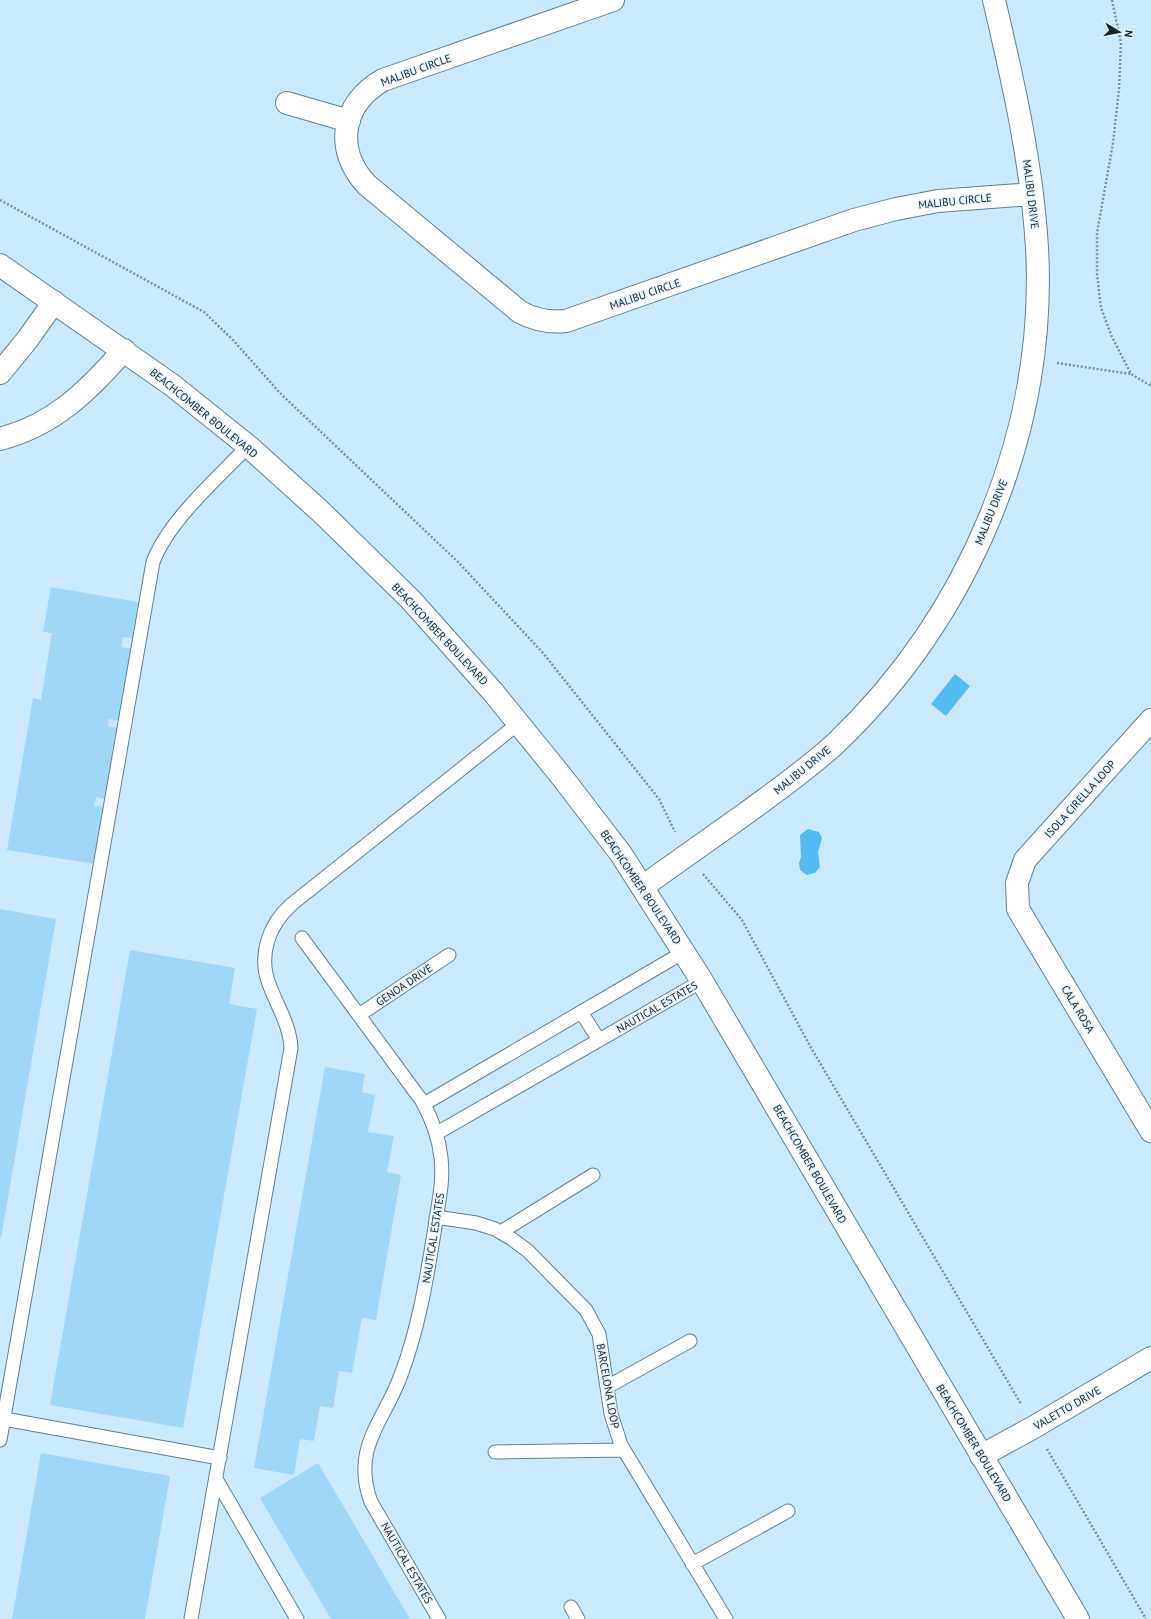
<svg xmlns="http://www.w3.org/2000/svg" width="1151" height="1619" viewBox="0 0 1151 1619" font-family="'PT Sans',sans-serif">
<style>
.water{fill:#55bbf3}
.building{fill:#9fd7f9}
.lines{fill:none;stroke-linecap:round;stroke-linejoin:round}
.service-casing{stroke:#638091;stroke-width:15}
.minor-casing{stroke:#638091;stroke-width:24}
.tertiary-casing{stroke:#638091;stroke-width:24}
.path{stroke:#7b919f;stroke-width:2.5;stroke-dasharray:2 2;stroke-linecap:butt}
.service{stroke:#fff;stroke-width:13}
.minor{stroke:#fff;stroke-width:22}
.tertiary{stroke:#fff;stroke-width:22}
.labels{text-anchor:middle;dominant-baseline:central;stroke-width:3;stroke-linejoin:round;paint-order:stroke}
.street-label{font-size:11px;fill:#18242b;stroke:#e7f3fb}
</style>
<rect width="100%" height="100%" fill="#cae9fd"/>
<path class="water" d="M955,674l15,12 -24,30 -15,-12z
M808,829l11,3 3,6 -4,14 2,15 -5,6 -8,2 -7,-5 -1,-7 2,-6 -1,-22z"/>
<path class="building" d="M51,587l87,15 -6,36 -9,-1 -2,10 12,2 -12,72 -12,-2 -1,7 9,2 -12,71 -9,-2 -2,9 10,1 -9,57 -88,-14 26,-152 8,2 11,-67 -9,-1z
M0,909l56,10 -55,319h-1z
M130,950l105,18 -6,36 28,5 -74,419 -133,-23z
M325,1067l40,7 -3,18 13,3 -7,37 26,4 -7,36 14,3 -25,145 -14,-2 -10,55 -13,-2 -6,37 -13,-2 -6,35 -14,-2 -6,36 -40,-7z
M41,1453l129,23 -25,143h-133z
M318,1463l92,156h-79l-71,-121z"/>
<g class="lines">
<defs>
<path id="service" d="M302,938l120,163c10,18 17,36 19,57 3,23 -3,46 -6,69 -8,50 -16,100 -34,148 -17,47 -50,72 -30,127l68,117
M581,1012l18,28
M359,1015l90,-60
M424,1104l260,-152
M437,1133l265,-152
M436,1217l40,6 19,6 17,10 16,12 58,59 13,24 12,80 10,31 105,174
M501,1232l92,-57
M607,1387l83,-46
M4,1419l216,39
M0,1440l153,-878c16,-42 64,-83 95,-116
M495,1452l128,-2
M216,1479l81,140
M692,1564l96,-53
M571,1607l7,12
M191,1619l100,-571c-1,-23 -14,-42 -22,-64 -11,-29 0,-60 23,-80l227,-181"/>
<path id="minor" d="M613,0l-230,80c-42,24 -49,70 -16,105l153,127c15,8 29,11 46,9l288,-101 42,-11 42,-8 94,-7
M287,103l62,18
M0,373l27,-33 27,-38
M0,439c54,-14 88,-48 124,-89
M1151,720l-126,140 -8,23 1,26 133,222
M642,887c35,-25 69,-49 103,-73 31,-23 63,-45 91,-71 133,-127 211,-311 201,-495 -5,-84 -24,-167 -43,-248
M981,1456l53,-29 117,-69"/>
<path id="tertiary" d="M0,265l172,120 76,61 72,65 91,89 82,92 69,85 59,77 81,127 376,638"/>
</defs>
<use href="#service" class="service-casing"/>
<use href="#minor" class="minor-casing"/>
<use href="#tertiary" class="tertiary-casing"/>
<path class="path" d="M1112,0l9,43 -2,46 -6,54 -16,90v41l4,34 11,29 19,37 20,12
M0,200l204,112 29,28 47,53 178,169 85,91 116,146 16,33
M1057,363l74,11
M703,874l39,46 68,126 211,358
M1047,1449l99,170"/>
<use href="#service" class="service"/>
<use href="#minor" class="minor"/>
<use href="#tertiary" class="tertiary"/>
</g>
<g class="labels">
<g class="street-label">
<text transform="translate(416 70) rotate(-20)">MALIBU CIRCLE</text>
<text transform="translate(1031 194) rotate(83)">MALIBU DRIVE</text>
<text transform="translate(955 201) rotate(-6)">MALIBU CIRCLE</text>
<text transform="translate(645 294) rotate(-19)">MALIBU CIRCLE</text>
<text transform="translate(204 413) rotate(39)">BEACHCOMBER BOULEVARD</text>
<text transform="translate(991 512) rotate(-68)">MALIBU DRIVE</text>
<text transform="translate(440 634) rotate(47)">BEACHCOMBER BOULEVARD</text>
<text transform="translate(802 770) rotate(-39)">MALIBU DRIVE</text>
<text transform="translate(1080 799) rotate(-48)">ISOLA CIRELLA LOOP</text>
<text transform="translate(641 887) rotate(56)">BEACHCOMBER BOULEVARD</text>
<text transform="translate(404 985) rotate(-34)">GENOA DRIVE</text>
<text transform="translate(657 1007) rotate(-30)">NAUTICAL ESTATES</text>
<text transform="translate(1078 1009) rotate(59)">CALA ROSA</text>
<text transform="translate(810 1164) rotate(60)">BEACHCOMBER BOULEVARD</text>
<text transform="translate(433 1238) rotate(-81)">NAUTICAL ESTATES</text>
<text transform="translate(608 1386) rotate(80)">BARCELONA LOOP</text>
<text transform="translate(1067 1408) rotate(-30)">VALETTO DRIVE</text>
<text transform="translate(974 1443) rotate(59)">BEACHCOMBER BOULEVARD</text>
<text transform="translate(407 1563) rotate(60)">NAUTICAL ESTATES</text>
</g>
</g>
<g transform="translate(1119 32) rotate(100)" stroke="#e7f3fb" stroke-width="3" paint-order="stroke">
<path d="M0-3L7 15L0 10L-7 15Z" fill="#18242b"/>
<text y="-6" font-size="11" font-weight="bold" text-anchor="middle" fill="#18242b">N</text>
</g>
</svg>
